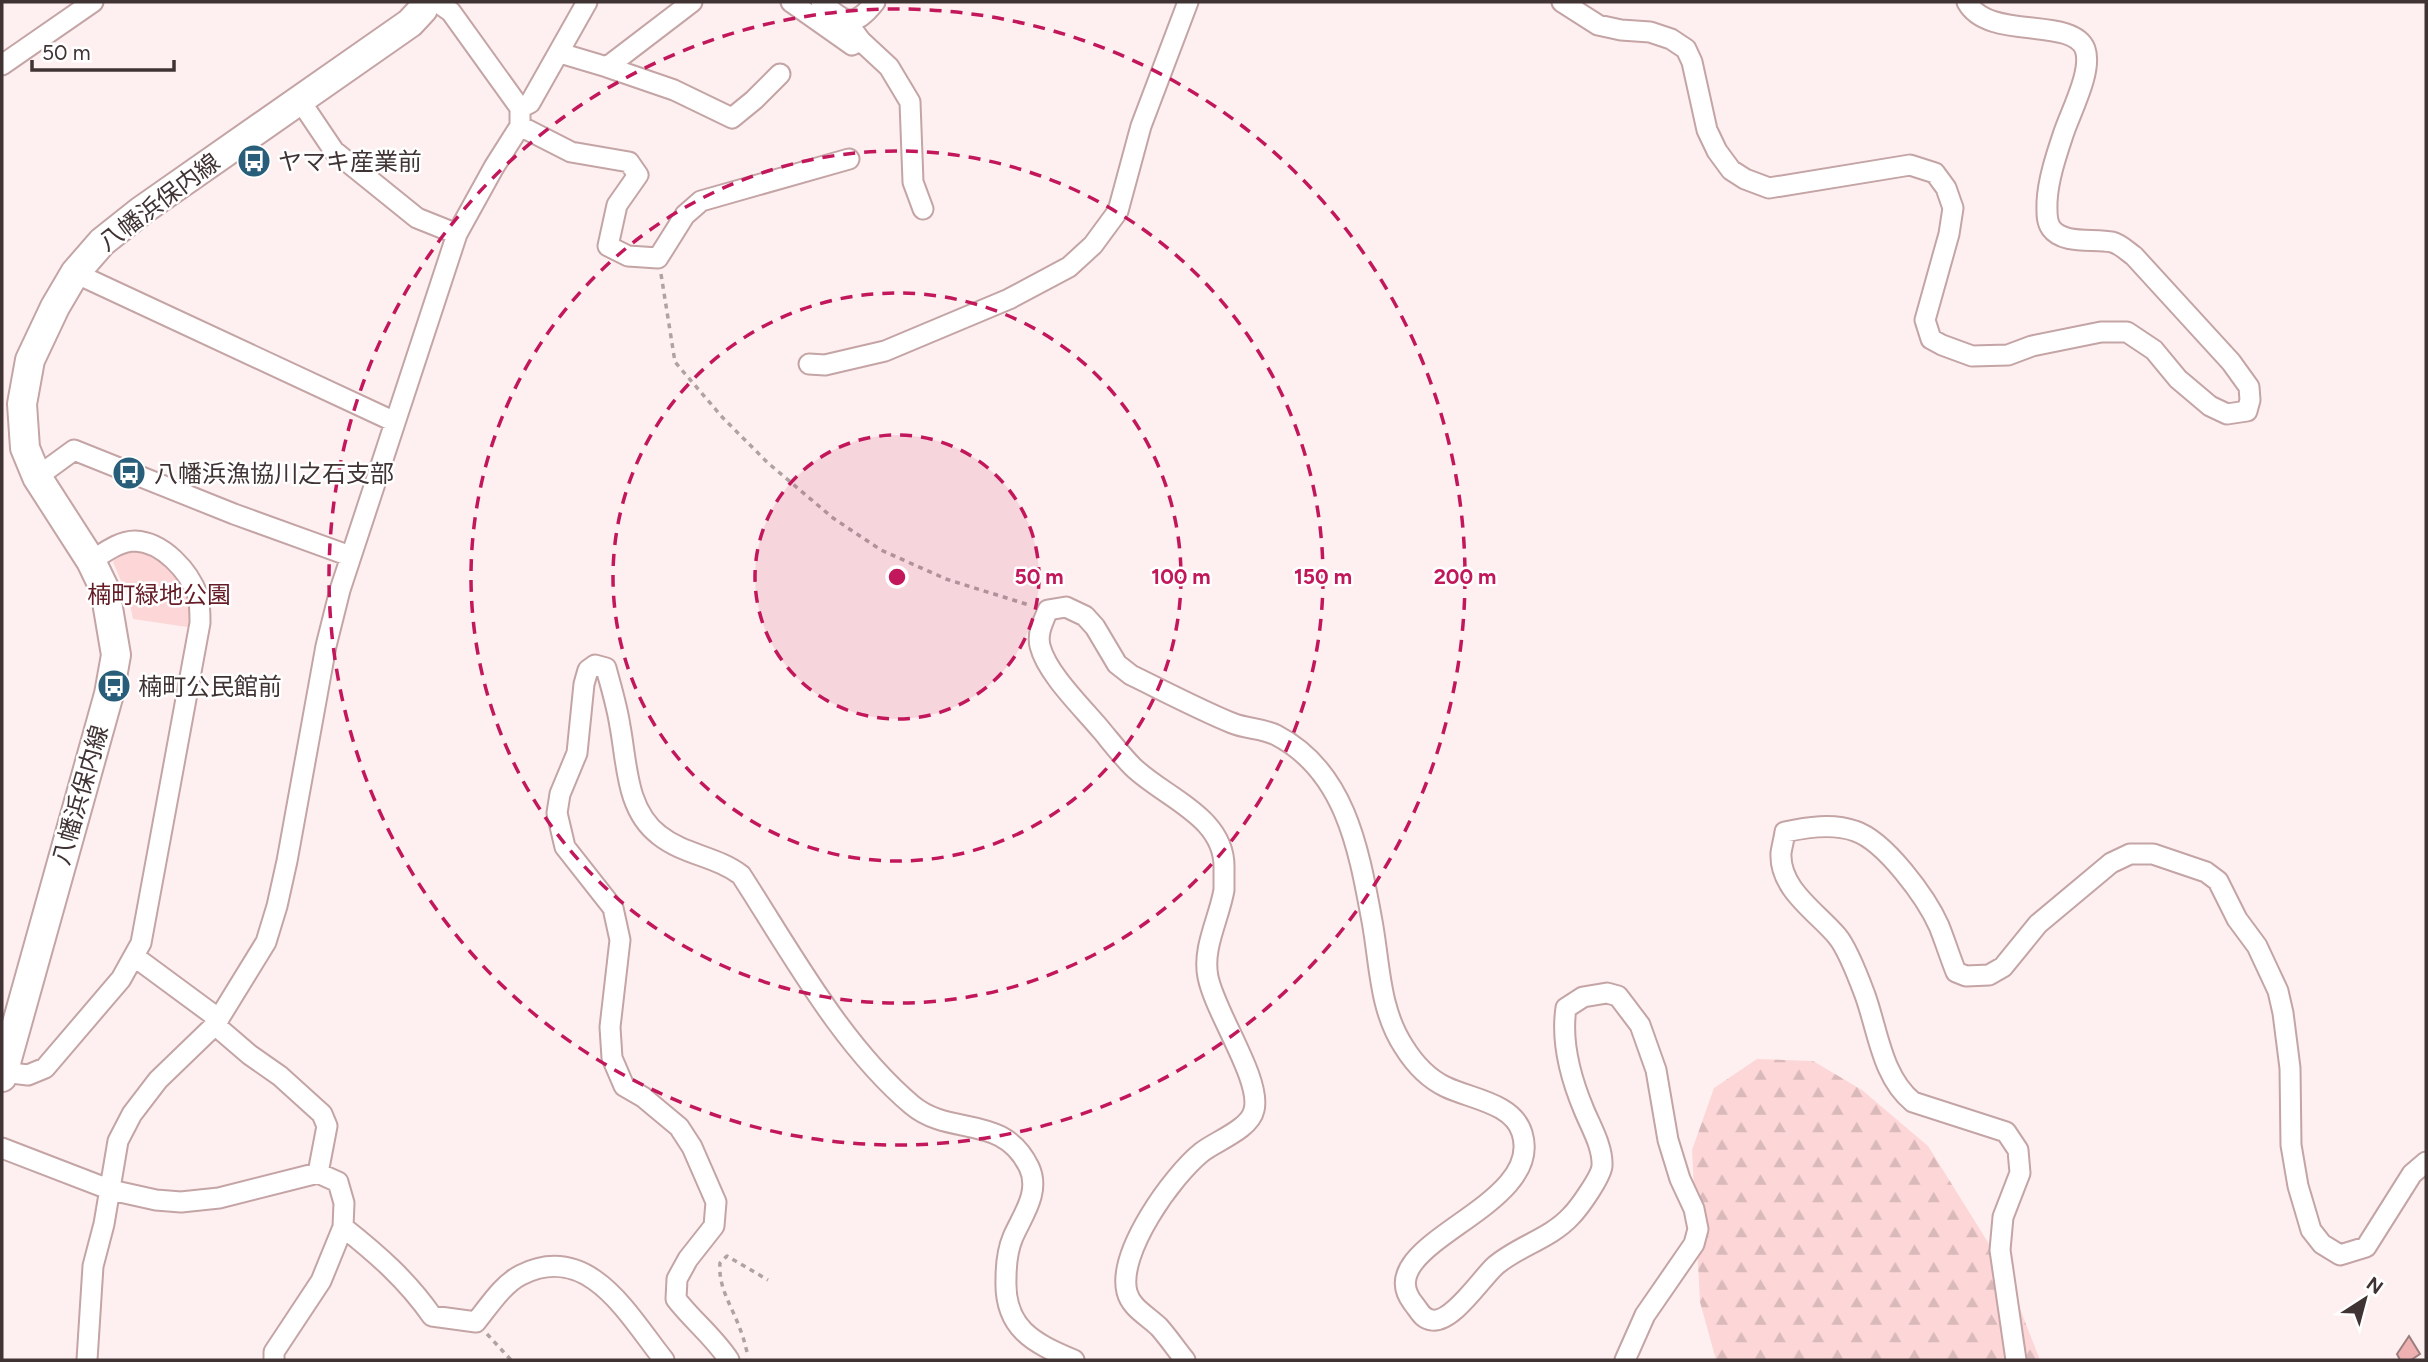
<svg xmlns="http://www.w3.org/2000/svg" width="2428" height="1362" viewBox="0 0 2428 1362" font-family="Figtree,'Noto Sans JP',sans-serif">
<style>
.green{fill:#fdd7d8}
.forest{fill:url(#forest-firs)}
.building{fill:#efb0b2;stroke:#9b7d7e;stroke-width:2}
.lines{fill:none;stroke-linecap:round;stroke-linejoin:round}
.street-casing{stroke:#c4a4a5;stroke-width:23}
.secondary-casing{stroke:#c4a4a5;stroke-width:32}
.path{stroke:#b0a2a3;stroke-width:3.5;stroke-dasharray:5 5;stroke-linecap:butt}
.street{stroke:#fff;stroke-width:19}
.secondary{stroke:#fff;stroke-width:28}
.ring{fill:none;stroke:#c2185b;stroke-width:3.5;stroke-dasharray:12 9}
.labels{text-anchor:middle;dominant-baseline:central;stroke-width:5;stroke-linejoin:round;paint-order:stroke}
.poi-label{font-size:24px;fill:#403334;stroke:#fff;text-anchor:start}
.street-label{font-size:24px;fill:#403334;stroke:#fff}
.park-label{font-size:24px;fill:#651c26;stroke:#fff}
.centre{fill:#c2185b;stroke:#fff;stroke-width:3.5}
.ring-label{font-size:21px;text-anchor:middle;font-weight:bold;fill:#c2185b;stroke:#fff;stroke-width:5;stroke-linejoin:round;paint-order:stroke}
</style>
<defs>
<pattern id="forest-firs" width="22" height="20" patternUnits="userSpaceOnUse" patternTransform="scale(1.75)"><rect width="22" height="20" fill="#fdd7d8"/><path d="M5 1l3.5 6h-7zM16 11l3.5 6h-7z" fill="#dab9ba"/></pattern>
</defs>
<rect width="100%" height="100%" fill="#fef0f0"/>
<path class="green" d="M133,549l13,3 24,14 24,34v28l-61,-9 -4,-19 -16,-38 8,-10z"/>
<path class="forest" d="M1757,1059l56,2 49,29 66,56 76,122 36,92h-324l-16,-58 -8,-152 22,-62z"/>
<path class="building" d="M2409,1336l11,18 -9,6h-11l-3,-6z"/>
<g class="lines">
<defs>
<path id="street" d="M692,2l-85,65 67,23 58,28 22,-18 26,-26
M791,2l61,43 8,-4
M821,2c23,20 32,28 54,0
M1562,2l36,23 23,5 29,2 21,7 15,10 6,13 15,68 10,21 14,19 14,9 24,9 141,-23 25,8 11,15 7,20 -4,26 -24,86 6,19 11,6 30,11 36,-1 24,-9 69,-14h26l27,18 24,29 32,27 17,8 20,-3 3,-11 -1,-13 -18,-25 -97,-106c-7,-5 -14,-12 -22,-14 -18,-4 -49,3 -61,-14 -5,-7 -4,-17 -4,-26 1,-22 9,-46 16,-67 7,-22 30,-64 22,-86 -13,-33 -97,-8 -118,-47
M853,21l-1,8 9,12 28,26 21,35 3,80 10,27
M560,53l47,14
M2,65l91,-63
M299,99l35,52 83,67 40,16
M520,108l10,-5 57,-101
M520,126l51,26 58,10 9,13 -21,30 -9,41 20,10 30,2 27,-43 16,-14 148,-42
M75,273l320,149
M809,364l16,1 60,-14 124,-52 60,-32 24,-22 25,-34 23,-85 47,-124
M37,477l37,-27 160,64 116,42
M135,957l84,62
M215,1025l35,30 30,21 42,38 5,12 -9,47
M3,1072l25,3 17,-7 76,-89 20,-36 59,-320c0,-9 0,-19 -2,-27 -9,-25 -35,-54 -63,-55 -16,0 -31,12 -44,20
M2,1148l109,42 45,10 25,2 38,-4 99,-25 20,9 6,21 -1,24 -22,54 -47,71v8
M343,1227c34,27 64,53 89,89l44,6c13,-16 27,-38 45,-47 68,-34 107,40 143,85
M87,1360l6,-94 11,-42 14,-83 14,-27 26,-34 57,-55 51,-83 11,-36 10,-45 39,-215 14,-56 117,-356 37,-67 26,-41v-18l-69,-96 -14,-10
M729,1360c-15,-23 -36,-39 -53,-61l1,-20 11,-20 26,-33 2,-24 -24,-55 -13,-20 -36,-30 -19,-11 -12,-28 -2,-31 10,-87 -7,-32 -48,-61 -8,-34 3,-19 17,-41 7,-69 4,-14 7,-5 11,3c5,19 11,38 14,58 7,37 6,84 39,109 25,20 57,21 82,40 50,77 100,170 171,230 38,32 91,8 117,62 12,25 -7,49 -16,70 -6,14 -7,27 -7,42 -2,49 27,64 68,81
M1185,1360c-9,-11 -17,-23 -26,-33 -11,-11 -28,-19 -32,-35 -10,-39 45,-116 75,-140 14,-11 48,-23 52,-42 8,-30 -39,-97 -46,-133 -6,-29 11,-58 16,-87 0,-7 0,-14 0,-21 2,-52 -59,-71 -91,-102 -11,-11 -21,-24 -31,-36 -19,-23 -55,-57 -62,-85 -3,-13 3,-24 8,-36l18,-3 19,9 10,11 22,37 14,11c33,16 67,34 101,48 14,6 30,5 44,12 70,36 83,116 96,186 8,43 7,88 32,126 10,16 25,32 42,40 25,12 67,16 76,46 24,76 -155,110 -109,170 6,7 9,16 19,17 20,3 48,-40 63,-54 23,-20 55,-27 76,-50 8,-8 30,-39 31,-50 1,-19 -11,-39 -18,-56 -13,-31 -23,-69 -18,-102l17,-11 24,-4 11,3 22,29 16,45 12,70 12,39 14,30 4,20 -4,15 -49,71 -20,45
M2016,1360l-16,-110 3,-33 17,-44 -2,-23 -12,-18 -93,-30c-31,-25 -35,-71 -48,-107 -6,-16 -17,-46 -28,-59 -20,-24 -58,-47 -56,-83 1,-7 3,-14 4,-21 22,-5 48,-9 70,-1 30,10 71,66 84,95 6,15 11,31 17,46l10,4 23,-1 14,-8 35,-43 73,-61 19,-9h23l53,18 12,9 19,38 20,27 21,45 5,22 7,55 1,77 7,41 13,44 11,14 18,11 26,-8 46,-73 14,-12"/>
<path id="secondary" d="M2,1077l107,-383 7,-39 -11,-65 -14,-29 -54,-84 -12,-29 -3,-44 8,-44 25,-53 20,-34 27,-31 39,-31 269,-188 13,-14 2,-7"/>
</defs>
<use href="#street" class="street-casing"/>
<use href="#secondary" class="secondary-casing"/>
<path class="path" d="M661,274l14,88 48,56 45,45 65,55 48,32 65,29 83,26
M487,1334l24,26
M747,1352c-2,-8 -4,-16 -7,-23 -8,-23 -22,-41 -20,-66l7,-7 41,24"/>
<use href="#street" class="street"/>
<use href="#secondary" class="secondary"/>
</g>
<circle cx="897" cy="577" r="142" fill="#c2185b" fill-opacity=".12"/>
<g class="ring">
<circle cx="897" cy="577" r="142"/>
<circle cx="897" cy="577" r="284"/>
<circle cx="897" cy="577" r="426"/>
<circle cx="897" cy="577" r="568"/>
</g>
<defs>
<symbol id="bus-disc" viewBox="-11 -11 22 22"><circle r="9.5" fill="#295e7a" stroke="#fff"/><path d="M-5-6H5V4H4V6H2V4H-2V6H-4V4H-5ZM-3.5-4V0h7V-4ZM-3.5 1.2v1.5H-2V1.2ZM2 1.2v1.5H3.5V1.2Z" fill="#fff"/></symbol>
</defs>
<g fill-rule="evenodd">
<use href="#bus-disc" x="235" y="142" width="38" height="38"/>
<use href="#bus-disc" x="110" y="454" width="38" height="38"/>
<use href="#bus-disc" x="95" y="667" width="38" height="38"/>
</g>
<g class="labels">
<g class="poi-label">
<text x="278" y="161">ヤマキ産業前</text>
<text x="154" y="473">八幡浜漁協川之石支部</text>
<text x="138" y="686">楠町公民館前</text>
</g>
<g class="street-label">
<text transform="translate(159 202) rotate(-37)">八幡浜保内線</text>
<text transform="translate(80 795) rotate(-74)">八幡浜保内線</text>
</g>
<g class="park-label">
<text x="159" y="594">楠町緑地公園</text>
</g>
</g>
<circle cx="897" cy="577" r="10" class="centre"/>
<g class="ring-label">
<text x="1039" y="584">50 m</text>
<text x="1181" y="584">100 m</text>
<text x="1323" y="584">150 m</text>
<text x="1465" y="584">200 m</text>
</g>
<rect width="2428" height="1362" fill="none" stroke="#403334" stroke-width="7"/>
<g transform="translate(2365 1299) rotate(36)" stroke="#ffffff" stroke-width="5" paint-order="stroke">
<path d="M0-5L12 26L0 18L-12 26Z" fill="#403334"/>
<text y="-10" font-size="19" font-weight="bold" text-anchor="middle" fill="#403334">N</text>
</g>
<path d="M32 60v10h142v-10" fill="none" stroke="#403334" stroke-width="3.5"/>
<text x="42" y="60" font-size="21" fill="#403334" stroke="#ffffff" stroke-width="5" paint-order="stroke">50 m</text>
</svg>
